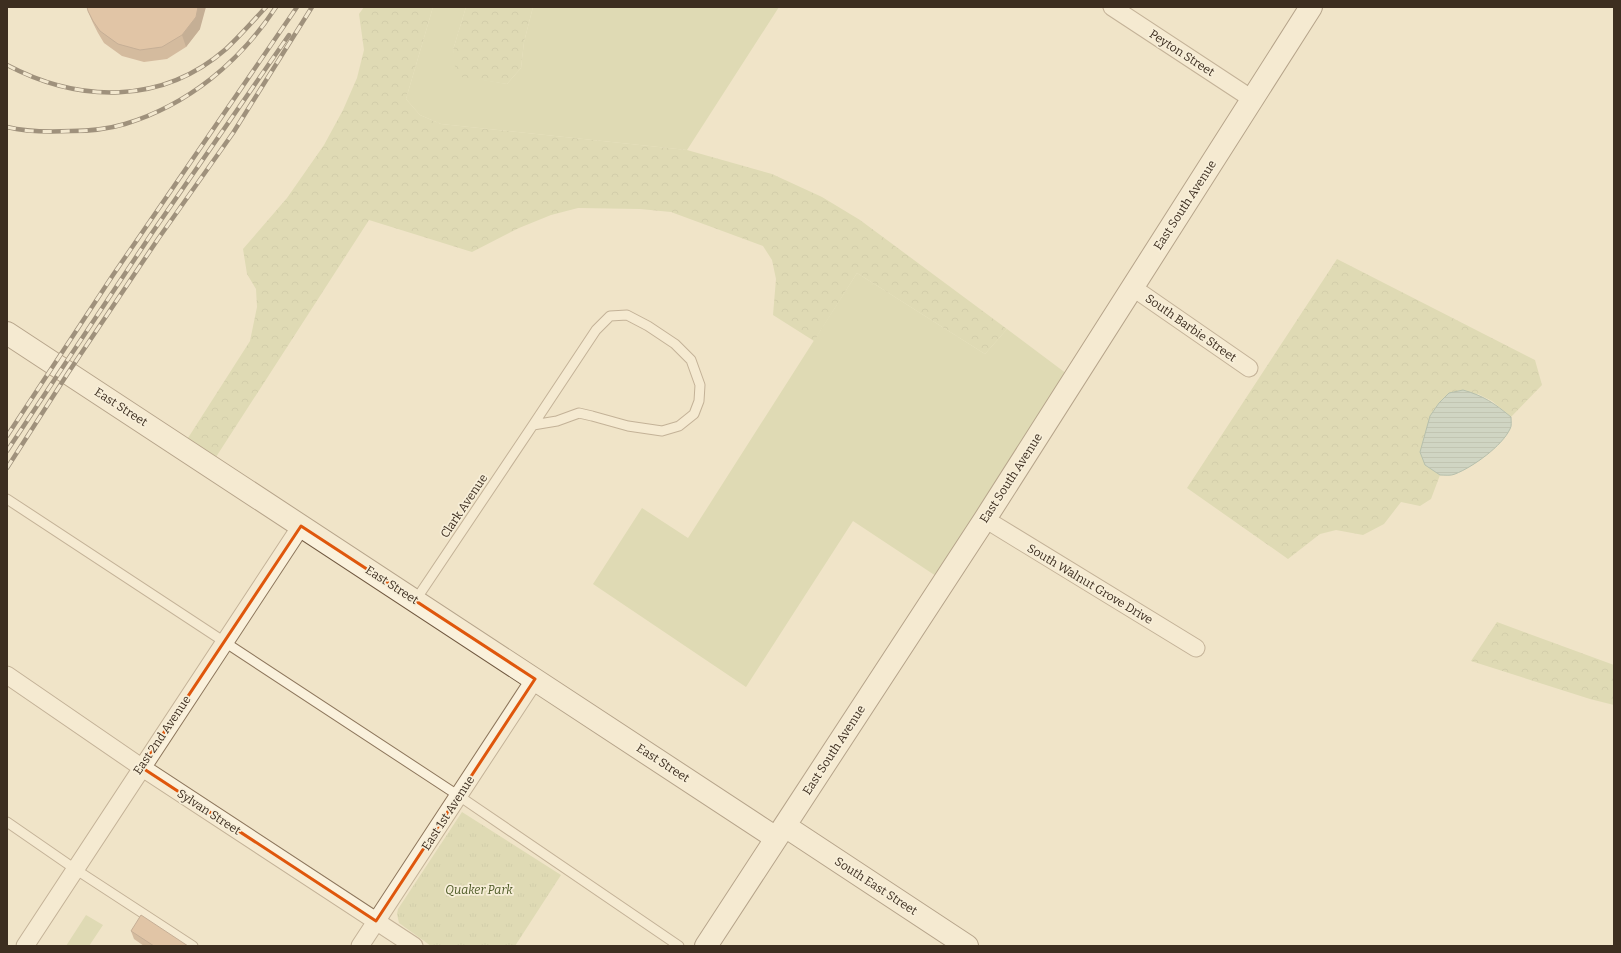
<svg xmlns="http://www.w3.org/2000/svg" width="1621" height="953" viewBox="0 0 1621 953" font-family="Bitter,serif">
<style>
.grass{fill:#c9cf9b}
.forest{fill:url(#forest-crowns)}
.park{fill:url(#park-tufts)}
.water{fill:url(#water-rules);stroke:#6f938a}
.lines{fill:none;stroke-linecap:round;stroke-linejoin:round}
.lane-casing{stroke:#8d765c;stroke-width:11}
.street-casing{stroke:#8d765c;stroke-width:19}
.secondary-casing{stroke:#6f573f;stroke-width:24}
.lane{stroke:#faf1dc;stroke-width:9}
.street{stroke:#faf1dc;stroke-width:17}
.secondary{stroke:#faf1dc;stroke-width:22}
.rail-casing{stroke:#3d2e20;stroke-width:4.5}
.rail{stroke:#f7eed8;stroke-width:3;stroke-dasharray:9;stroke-linecap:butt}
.wall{fill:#b2896c}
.shaded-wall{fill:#916f58}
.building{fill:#cf9f7d;stroke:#916f58}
.marked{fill:none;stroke:#df570d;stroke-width:3;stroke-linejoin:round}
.labels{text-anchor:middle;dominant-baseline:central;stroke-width:3.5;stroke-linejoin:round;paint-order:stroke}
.street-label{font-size:12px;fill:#3d2e20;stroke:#f7eed8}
.park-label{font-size:12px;font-style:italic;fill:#4d5a26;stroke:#f7eed8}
</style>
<defs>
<pattern id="forest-crowns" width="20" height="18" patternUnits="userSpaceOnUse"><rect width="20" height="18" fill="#c9cf9b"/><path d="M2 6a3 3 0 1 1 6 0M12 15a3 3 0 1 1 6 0" fill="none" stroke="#aeb285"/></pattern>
<pattern id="park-tufts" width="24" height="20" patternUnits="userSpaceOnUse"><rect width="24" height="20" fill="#c9cf9b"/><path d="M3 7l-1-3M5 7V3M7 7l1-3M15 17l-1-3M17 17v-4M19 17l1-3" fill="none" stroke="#aeb285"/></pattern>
<pattern id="water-rules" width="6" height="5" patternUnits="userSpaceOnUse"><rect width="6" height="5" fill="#a9c4bc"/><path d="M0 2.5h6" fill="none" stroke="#8ba098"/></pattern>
</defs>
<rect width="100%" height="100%" fill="#f0e4c8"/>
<path class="grass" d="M433,7h33l-13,43 8,26 46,8 14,-16 3,-26 9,-35h246l-92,143 -246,-26 -21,-9 -14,-16z
M857,273l128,81 22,-25 60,45 -131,202 -83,-55 -107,166 -153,-103 49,-76 46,30z
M86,915l17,10 -14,21h-23z"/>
<path class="forest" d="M364,7h69l-27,92 14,16 21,9 246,26 85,24 50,23 38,23 147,109 -22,25 -128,-81 -43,68 -41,-26 3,-36 -4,-19 -9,-14 -92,-34 -31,-3 -62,-1 -27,7 -32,13 -47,24 -103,-32 -153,237 -28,-19 62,-97 7,-34 -1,-18 -9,-15 -4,-25 44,-51 37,-53 19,-35 14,-32 7,-28 -5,-36z
M466,7h67l-9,35 -3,26 -14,16 -46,-7 -6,-10 -2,-17z
M1337,259l198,101 7,25 -31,32 -19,-16 -14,-7 -29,-1 -10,10 -9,13 -5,49 15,10 -9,24 -11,7 -19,-4 -17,22 -21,11 -27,-5 -16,4 -32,25 -101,-71z
M1497,622l117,43v40l-24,-6 -119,-38z"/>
<path class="park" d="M462,812l99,63 -46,71h-84l-32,-23 -2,-9 1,-5z"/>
<path class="water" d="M1463,390c21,6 31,13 48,27 0,4 1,9 -1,12 -8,17 -37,38 -55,45 -4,2 -10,1 -15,1l-15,-10 -5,-13 10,-36 9,-13 10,-10z"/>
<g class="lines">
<defs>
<path id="lane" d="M627,315l21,11 27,18 16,16 9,25 -1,16 -5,13 -15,12 -17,5 -34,-5 -36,-10 -13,-3 -22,8 -24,4 63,-95 14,-14z
M7,499l452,297 220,150
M415,601l118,-176
M7,822l68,47 118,77"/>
<path id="street" d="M1112,7l140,92
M1132,287l117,81
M985,519l211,129
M7,675l134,92 273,179
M25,946l276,-420
M360,946l175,-267"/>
<path id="secondary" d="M7,333l769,505
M785,826l182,120
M706,946l279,-427 326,-512"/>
</defs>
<use href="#lane" class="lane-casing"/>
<use href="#street" class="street-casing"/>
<use href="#secondary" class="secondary-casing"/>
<use href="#lane" class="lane"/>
<use href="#street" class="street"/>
<use href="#secondary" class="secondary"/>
<defs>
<path id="rail" d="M7,65c72,38 155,40 219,-16 14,-13 27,-28 40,-42
M7,127c20,5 43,5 64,4 18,0 37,-2 54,-7 63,-19 115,-62 151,-117
M7,436l106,-161 184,-268
M7,451l145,-218 137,-198
M7,468l61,-95 90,-134 75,-106 79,-126"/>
</defs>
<use href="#rail" class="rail-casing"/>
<use href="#rail" class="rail"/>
</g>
<path class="wall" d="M88,11l112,18 -14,18 -19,12 -23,3 -22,-6 -18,-13 -6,-10 -5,-10z
M131,931l57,15h-44l-10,-7z"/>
<path class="shaded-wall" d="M198,7h8l-6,22 -14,18 -4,-12z"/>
<path class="building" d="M87,7h111l-2,10 -14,18 -20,12 -22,3 -22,-6 -18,-13 -7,-10 -5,-10z
M141,915l47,31h-34l-23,-15z"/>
<path d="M0 0H1621V953H0ZM301,526l234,153 -159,242 -235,-154z" fill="#f0e4c8" fill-opacity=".55" fill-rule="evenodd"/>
<path class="marked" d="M301,526l234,153 -159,242 -235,-154z"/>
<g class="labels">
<g class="street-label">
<text transform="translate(1182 53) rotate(33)">Peyton Street</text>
<text transform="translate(1185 205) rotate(-57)">East South Avenue</text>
<text transform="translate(1191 328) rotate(35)">South Barbie Street</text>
<text transform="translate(121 407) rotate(33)">East Street</text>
<text transform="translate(1011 478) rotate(-57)">East South Avenue</text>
<text transform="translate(464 506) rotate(-56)">Clark Avenue</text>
<text transform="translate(1090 584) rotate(31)">South Walnut Grove Drive</text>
<text transform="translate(392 585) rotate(33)">East Street</text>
<text transform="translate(162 735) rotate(-56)">East 2nd Avenue</text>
<text transform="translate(834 750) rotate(-57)">East South Avenue</text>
<text transform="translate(663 763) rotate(33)">East Street</text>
<text transform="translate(209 812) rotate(33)">Sylvan Street</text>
<text transform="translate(448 813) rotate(-57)">East 1st Avenue</text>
<text transform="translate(876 886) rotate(33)">South East Street</text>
</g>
<g class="park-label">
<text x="479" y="890">Quaker Park</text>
</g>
</g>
<rect width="1621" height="953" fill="none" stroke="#3d2e20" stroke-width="16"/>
</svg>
